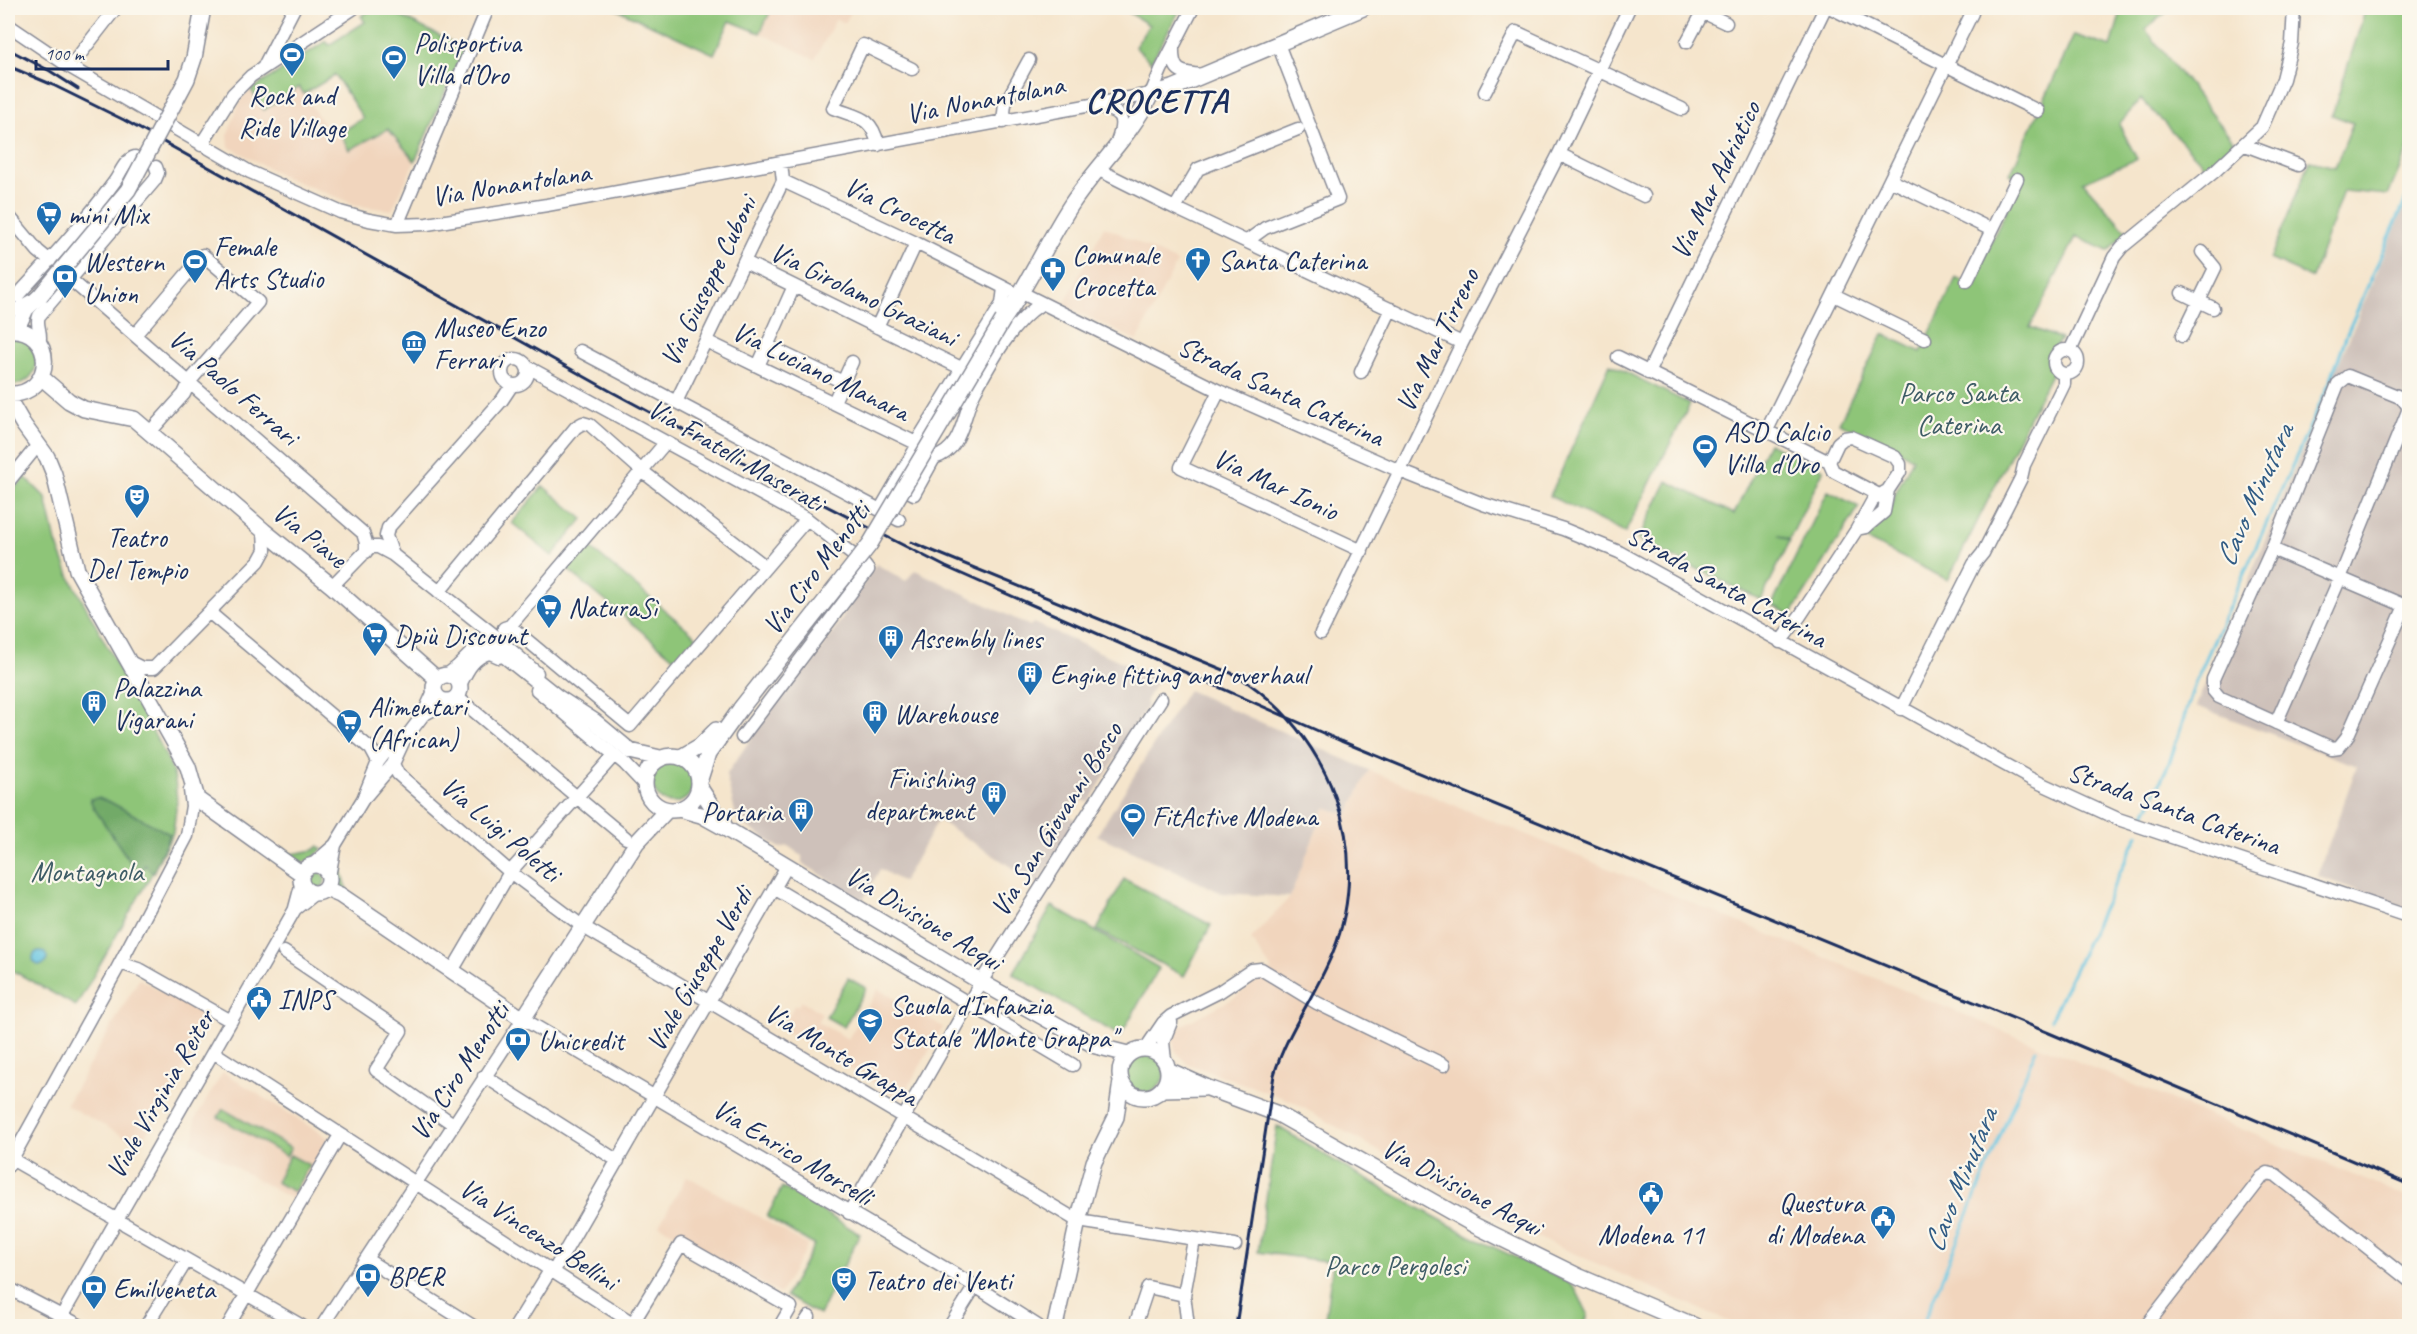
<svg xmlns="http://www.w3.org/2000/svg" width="2417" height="1334" viewBox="0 0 2417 1334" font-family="Caveat,sans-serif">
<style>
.built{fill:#f1d5bd}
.industrial{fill:#cec1ba}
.green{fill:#8ec578;stroke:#547a6b;stroke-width:1.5}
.forest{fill:#72aa68;stroke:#466c63;stroke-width:1.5}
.water{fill:#63c4e1;stroke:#3f7aa0;stroke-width:1.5}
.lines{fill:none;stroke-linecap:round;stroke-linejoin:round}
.stream{stroke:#63c4e1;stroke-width:3}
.minor-casing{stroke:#888a95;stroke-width:15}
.major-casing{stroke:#888a95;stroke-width:18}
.minor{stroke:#fff;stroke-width:12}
.major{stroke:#fff;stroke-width:15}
.rail{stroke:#1b2f5e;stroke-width:3}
.major-bridge-casing{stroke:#888a95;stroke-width:18;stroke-linecap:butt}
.major-bridge{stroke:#fff;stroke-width:15}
.labels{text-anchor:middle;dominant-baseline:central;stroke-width:4.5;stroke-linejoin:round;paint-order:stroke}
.poi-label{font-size:28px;fill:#1b2f5e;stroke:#fbf7ec;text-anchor:start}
.street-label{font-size:28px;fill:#1b2f5e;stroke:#fbf7ec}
.park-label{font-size:28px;fill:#3e5c66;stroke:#fbf7ec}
.water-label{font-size:30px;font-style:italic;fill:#315c85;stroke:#fbf7ec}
.district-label{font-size:34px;font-weight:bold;letter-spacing:1.5px;fill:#1b2f5e;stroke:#fbf7ec}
</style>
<rect width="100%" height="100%" fill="#fbf7ec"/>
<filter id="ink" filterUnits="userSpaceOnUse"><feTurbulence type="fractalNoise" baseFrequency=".0167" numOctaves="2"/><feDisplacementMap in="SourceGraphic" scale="12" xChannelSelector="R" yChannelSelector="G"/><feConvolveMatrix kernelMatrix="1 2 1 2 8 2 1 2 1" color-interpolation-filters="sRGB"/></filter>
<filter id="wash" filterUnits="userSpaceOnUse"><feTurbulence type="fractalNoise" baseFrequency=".008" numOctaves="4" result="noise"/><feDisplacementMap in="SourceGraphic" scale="24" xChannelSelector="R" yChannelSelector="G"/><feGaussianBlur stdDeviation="1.35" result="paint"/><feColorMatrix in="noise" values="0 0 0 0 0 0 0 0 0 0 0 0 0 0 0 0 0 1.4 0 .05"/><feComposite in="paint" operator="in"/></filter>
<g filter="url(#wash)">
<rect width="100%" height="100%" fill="#f5e5cc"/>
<path class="built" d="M772,8h81l-8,15 -9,-4 -21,40 -55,-26z
M299,87l33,50 8,-4 9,17 39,-21 27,32 -23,49 -33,-4 -74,-29 -56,-30 -1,-13 13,-35 10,-9 13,20z
M1104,226l73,36 -40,79 -73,-36z
M1369,770l1040,428v128h-670l-241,-106 -206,-119 -106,-38 -11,-13 -2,-10 3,-8 5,-6 53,-28 38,-28 -21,-31 39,-42 35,-89 23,6z
M139,979l72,39 -71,127 -74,-40z
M878,989l65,38 -42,72 -112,-66 -2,1 -7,-4 3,-5 -2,-6h6l8,-15 3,2 3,-5 21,12 -5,9 31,17z
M223,1072l105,66 -35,62 -102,-58 4,-7v-16z
M687,1176l121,69 -28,49 -121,-69z"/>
<path class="industrial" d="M2409,195v714l-92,-33 40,-110 -161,-60z
M876,564l30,17 9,-11 115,56 3,-3 126,55 -13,22 1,6 -58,96 -14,-3 -10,14 11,7 -38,64 -100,-64 -35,62 -23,-13 -17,31 -61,-37v-7l-14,-10 -8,2 -43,-28 -11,-45 75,-109 8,5z
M1188,690l181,80 -21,44 -23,-6 -35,89 -68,-4 -125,-58z"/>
<path class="green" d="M374,8h10l80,40 -49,113 -27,-32 -39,21 -9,-17 23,-15 -28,-43 -31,19 -5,-7 -35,23 -13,-20 75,-49 3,4 36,-23 -4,-6z
M614,8h158l-12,25 -30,-12 -16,33z
M1122,8h59l-30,54 -16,-15 14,-22z
M2103,8h69l-27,21 90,114 -29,24 -65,-68 -22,25 18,35 -54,23 44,50 -19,19 -32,-14 -46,90 31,12c-8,12 -21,18 -9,33l-104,208 -89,-44 26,-19 8,-13 2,-10 18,-36 -74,-35 44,-89 38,18 35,-74 14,6 52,-105 -12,-5 64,-139 37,12 9,-32z
M2366,8h43v139l-21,48 -45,-4 -31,87 -42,-19 40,-98 25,6 18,-44 -21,-8z
M8,339c37,-4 38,48 0,46z
M1610,364l80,40 -65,129 -75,-37z
M1768,443l56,26 -35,71 -11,-5 12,6 -29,59 -123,-60 29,-59 67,33z
M25,477l21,21 10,44 13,33 100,187 6,18 2,21 -4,32 -19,37 -78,136 -68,-38v-412l3,-4 -3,-3v-53z
M543,486l40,33 -31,37 -40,-33z
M1828,491l31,16 -68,108 -19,-10z
M587,545l110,92 -20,24 -110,-92z
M653 783a20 20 0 1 1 40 0a20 20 0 1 1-40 0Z
M319,846l3,3 -10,10 -11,4 -19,-12 1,-3 9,6 22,-4z
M340,857l3,2 -3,5 8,28 -14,-3v-20z
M307 880a9 9 0 1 1 18 0a9 9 0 1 1-18 0Z
M1124,879l87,46 -27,51 -87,-46z
M1052,906l107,62 -39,68 -107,-62z
M848,978l18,10 -22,39 -18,-10z
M1124 1073a20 20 0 1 1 40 0a20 20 0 1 1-40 0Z
M223,1109l68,39 -5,8 -68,-39z
M1277,1126l76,46 117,64 98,46 8,8 12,24 -3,9 1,3h-262l9,-64 -75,-10z
M290,1155l19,10 -15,27 -18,-10z
M782,1187l78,47 -41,81 -33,-19 28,-51 -47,-28z"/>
<path class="forest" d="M98,798l12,4 60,32 -17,39 -8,-8 -6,10 -46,-68 -3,-8z"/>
<path class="water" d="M33 958a7 7 0 1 1 14 0a7 7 0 1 1-14 0Z"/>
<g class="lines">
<path class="stream" d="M2143,819l27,-58 25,-78 137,-306 14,-41 64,-146
M2051,1019l87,-185
M1922,1326l114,-277"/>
</g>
</g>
<g filter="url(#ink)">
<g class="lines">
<defs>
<path id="minor" d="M1694,8l32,15
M1831,8l207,103
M8,25l62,42 180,105 90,40 29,8 28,5 30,-1 120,-19 604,-111 10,-24 32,-62
M1687,42l16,-30
M1173,47c-1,26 8,26 31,28
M70,67l46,-59
M263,68l31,-60
M1485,92l31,-60 166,77
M1095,106c25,5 32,9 22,36
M1003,122l2,-18 24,-44
M201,145l32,-51 18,-18 103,-68
M878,145c-6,-29 -20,-27 -45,-37l30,-63 49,24
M2245,145l53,20
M1559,154l85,42
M781,163l2,18 133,62 95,48
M1097,169l78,39 287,135
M1890,180l102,50
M1175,208l23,-39 100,-40
M8,215l30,36 12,10
M397,225l91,-217
M1247,241l18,-13 73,-29 -60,-155
M745,262l218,107
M71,280l292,253 3,10v9
M1967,281l50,-102
M1022,293l197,98 181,80 83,33 80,25 56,23 412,227 87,40 292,98
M2182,293l31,15
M1834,295l91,44
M17,296c34,-37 69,-75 98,-115 6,-9 10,-21 20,-24
M8,309h9l14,-8
M877,327l39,-84
M135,335l68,-80 55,47 -68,79 -6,13 -34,38
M2182,336l33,-68 -13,-16
M706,341l210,102
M39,344c4,-11 -4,-19 0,-28l116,-136 3,-7 -2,-6
M768,346l75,36
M2054 362a12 12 0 1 1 24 0a12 12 0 1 1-24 0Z
M580,351l319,169
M2070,351l44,-94 8,-10 93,-76 47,-44 21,-48 9,-36 2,-35
M1618,357l211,105
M502 372a13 13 0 1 1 26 0a13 13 0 1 1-26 0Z
M526,366l281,153 55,43 6,8 -126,167
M758,366l36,-80
M1361,372l30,-63
M1648,373l177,-365
M1219,391l-38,76 181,84
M676,402l107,-221
M834,402l18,-40
M1766,432l206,-419
M918,449l16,9c29,-9 28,-41 40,-65 17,-31 37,-70 67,-89
M8,482l30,-37
M895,484l19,10 20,-36
M880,510l36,-62v-5l86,-139 2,-16
M1857,529l9,-2 18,-15 4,-22 12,-18v-8l-5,-7 -44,-20 -7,1 -6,5 -9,19 4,9 46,24
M2272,549l138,59
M393,555l-7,-19 2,-8 114,-128 10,-15
M332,586l38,-39h8l15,8 101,80 43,38
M439,592l137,-165 7,-4 7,2 52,46 124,96
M210,613l161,136 7,13
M510,626l120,100 177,-207
M504,628l6,-2 156,-184
M1321,633l141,-290 97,-189 70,-146
M1780,642l20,-26 57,-87 16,-29 12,-8
M128,661l14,7h12l3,-3 102,-104 6,-11 -1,-19
M460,685c7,-14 13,-28 30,-32l9,4
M537,690l88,74 20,21
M457,697l169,141
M1901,709l73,-145 9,-11 38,-75 3,-13 40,-81v-10
M423,715l24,-13
M2276,723l64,-145 68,-167v-5l-6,-8 -54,-22 -10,8 -66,165 -59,130v11l6,7 113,51 7,-1 8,-10 58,-131
M393,764l5,10 112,98 72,54 496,295 157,24
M366,796l27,-32 11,-24 19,-25 11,-24
M311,866l24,-21 28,-46 15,-37 7,-9 19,-13
M329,876l6,-31
M774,888l299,177
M295,908l7,-26
M284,952l117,79 -25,39 77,54
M120,963l21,7 90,51
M452,971l58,-99 99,-111
M1146,1048l17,-25 8,-7 48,-24 33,-22 9,-1 56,34 127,62
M213,1052l424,274
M1165,1061l-2,-19 8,-20
M484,1076l134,85
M8,1157l294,169
M8,1166l109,-197 70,-133 5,-30 -2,-16
M849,1213l132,-231 180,-283
M366,1259l107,67
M8,1288l73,38
M56,1326l239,-417 20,-16
M146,1326l41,-66
M228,1326l112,-191
M322,1326l201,-307 452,267 63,40
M516,1326l35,-57 5,-2 231,-401
M631,1326l50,-82 110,63 -11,19
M803,1326l6,-9
M950,1326l25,-40
M1135,1326l13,-39 36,8
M1188,1326l-4,-31 10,-55
M2146,1326l116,-149 6,-4 8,2 134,106"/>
<path id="major" d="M1003,320c28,-39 44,-79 70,-118 25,-37 59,-68 78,-108l22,-6 190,-80
M8,330c49,-4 48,67 0,64
M16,330l10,-21 14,-13
M41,377l28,24 15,8 50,10 130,112 68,55 105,93
M8,398l15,26 24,33 7,17 23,96 111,197 9,32 105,75
M434 688a13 13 0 1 1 26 0a13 13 0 1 1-26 0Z
M449,675l9,-7 21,-21 14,-1 64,51 37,24 36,30 30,7
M645 783a27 27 0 1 1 54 0a27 27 0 1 1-54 0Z
M681,757l19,-11 16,-16
M700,779l8,-25 33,-46
M700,788l24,37
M679,809l22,6 27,15 253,152 85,48 30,16 32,8
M301 879a14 14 0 1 1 28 0a14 14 0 1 1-28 0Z
M326,889l14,6 183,124 114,-177 30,-32
M1120 1073a24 24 0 1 1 48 0a24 24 0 1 1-48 0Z
M1168,1070l40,18 70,26 198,112 104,51 115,49
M1162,1089l42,-1
M1055,1326l23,-105 16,-59 22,-45 5,-36"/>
</defs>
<use href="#minor" class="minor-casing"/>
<use href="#major" class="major-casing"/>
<use href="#minor" class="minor"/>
<use href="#major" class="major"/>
<path class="rail" d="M8,49l42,22 28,18
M8,66l45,19 71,35 488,272 183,98 151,77 395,174 708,292 361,152
M911,542l325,133c93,57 139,175 97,277 -17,43 -46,79 -59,123l-38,251"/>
<defs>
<path id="major-bridge" d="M40,296l88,-106 59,-111 7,-21 9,-50
M741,708l129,-164 133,-224"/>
</defs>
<use href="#major-bridge" class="major-bridge-casing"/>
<use href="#major-bridge" class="major-bridge"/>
</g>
</g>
<defs>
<symbol id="stadium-pin" viewBox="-11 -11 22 30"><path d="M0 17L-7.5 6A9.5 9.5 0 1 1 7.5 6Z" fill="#1f6fb2" stroke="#fbf7ec"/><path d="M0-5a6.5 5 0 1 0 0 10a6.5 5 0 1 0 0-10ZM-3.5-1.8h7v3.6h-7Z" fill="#fff"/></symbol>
<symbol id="supermarket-pin" viewBox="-11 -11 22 30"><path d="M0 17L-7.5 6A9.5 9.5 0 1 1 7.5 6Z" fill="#1f6fb2" stroke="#fbf7ec"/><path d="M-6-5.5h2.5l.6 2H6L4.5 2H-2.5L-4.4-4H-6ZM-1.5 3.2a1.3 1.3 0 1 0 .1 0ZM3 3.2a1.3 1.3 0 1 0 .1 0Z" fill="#fff"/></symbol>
<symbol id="church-pin" viewBox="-11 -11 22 30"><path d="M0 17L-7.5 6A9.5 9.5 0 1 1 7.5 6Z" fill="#1f6fb2" stroke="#fbf7ec"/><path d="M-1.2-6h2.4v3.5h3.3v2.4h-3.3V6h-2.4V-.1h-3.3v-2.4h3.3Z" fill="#fff"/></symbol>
<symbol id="pharmacy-pin" viewBox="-11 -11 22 30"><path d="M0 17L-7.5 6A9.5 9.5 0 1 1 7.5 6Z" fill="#1f6fb2" stroke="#fbf7ec"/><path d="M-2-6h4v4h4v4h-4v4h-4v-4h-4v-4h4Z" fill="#fff"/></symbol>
<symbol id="bank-pin" viewBox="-11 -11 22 30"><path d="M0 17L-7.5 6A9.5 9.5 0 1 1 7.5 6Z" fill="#1f6fb2" stroke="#fbf7ec"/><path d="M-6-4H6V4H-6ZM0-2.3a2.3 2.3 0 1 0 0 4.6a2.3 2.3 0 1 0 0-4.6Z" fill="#fff"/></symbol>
<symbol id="museum-pin" viewBox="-11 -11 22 30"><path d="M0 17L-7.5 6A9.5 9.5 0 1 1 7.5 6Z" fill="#1f6fb2" stroke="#fbf7ec"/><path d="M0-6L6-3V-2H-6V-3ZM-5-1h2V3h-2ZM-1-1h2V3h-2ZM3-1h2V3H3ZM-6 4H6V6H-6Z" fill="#fff"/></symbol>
<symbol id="theatre-pin" viewBox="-11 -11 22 30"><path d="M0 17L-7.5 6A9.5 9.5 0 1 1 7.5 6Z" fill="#1f6fb2" stroke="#fbf7ec"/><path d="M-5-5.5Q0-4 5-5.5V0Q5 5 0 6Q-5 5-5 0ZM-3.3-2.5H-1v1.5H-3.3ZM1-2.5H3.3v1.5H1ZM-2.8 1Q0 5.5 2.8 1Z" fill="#fff"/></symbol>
<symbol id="building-pin" viewBox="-11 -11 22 30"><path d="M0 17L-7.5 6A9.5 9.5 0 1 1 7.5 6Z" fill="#1f6fb2" stroke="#fbf7ec"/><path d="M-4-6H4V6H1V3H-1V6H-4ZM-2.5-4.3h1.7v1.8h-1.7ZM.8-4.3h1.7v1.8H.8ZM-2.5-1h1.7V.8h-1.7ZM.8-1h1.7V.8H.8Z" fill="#fff"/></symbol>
<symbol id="civic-pin" viewBox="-11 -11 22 30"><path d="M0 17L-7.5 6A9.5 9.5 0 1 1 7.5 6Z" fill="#1f6fb2" stroke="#fbf7ec"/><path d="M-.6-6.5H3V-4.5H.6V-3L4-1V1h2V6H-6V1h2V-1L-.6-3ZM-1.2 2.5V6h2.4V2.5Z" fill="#fff"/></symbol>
<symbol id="school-pin" viewBox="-11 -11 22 30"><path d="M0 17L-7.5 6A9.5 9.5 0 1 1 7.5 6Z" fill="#1f6fb2" stroke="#fbf7ec"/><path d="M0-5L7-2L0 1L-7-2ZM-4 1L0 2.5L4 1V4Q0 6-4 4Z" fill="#fff"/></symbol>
</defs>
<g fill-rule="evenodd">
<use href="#stadium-pin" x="277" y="40" width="30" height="40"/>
<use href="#stadium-pin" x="379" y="43" width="30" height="40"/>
<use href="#supermarket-pin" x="34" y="199" width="30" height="40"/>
<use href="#church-pin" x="1183" y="245" width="30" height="40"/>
<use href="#stadium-pin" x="180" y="247" width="30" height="40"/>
<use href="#pharmacy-pin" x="1038" y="255" width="30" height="40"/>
<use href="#bank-pin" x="50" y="262" width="30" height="40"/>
<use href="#museum-pin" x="399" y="328" width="30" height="40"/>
<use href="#stadium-pin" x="1690" y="432" width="30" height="40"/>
<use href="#theatre-pin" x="122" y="482" width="30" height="40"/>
<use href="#supermarket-pin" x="534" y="592" width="30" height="40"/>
<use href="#supermarket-pin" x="360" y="620" width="30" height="40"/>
<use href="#building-pin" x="876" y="623" width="30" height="40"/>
<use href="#building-pin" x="1015" y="659" width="30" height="40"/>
<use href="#building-pin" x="79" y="688" width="30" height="40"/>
<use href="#building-pin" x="860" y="698" width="30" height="40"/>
<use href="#supermarket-pin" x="334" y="707" width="30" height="40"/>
<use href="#building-pin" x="979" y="779" width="30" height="40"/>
<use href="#building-pin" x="786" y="796" width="30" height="40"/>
<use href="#stadium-pin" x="1118" y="801" width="30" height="40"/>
<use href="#civic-pin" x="244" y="984" width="30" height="40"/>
<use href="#school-pin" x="855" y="1006" width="30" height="40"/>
<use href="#bank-pin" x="503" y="1025" width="30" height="40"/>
<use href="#civic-pin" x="1636" y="1179" width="30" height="40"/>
<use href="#civic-pin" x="1868" y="1203" width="30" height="40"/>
<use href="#bank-pin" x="353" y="1261" width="30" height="40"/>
<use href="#theatre-pin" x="829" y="1265" width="30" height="40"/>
<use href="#bank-pin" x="79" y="1273" width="30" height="40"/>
</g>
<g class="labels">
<g class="poi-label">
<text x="414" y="42">Polisportiva<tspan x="414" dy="32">Villa d’Oro</tspan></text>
<text x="292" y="95" text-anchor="middle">Rock and<tspan x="292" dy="32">Ride Village</tspan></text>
<text x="68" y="214">mini Mix</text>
<text x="214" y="246">Female<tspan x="214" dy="32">Arts Studio</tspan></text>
<text x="1072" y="254">Comunale<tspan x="1072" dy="32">Crocetta</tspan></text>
<text x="1218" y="260">Santa Caterina</text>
<text x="84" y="261">Western<tspan x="84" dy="32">Union</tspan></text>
<text x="434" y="327">Museo Enzo<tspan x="434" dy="32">Ferrari</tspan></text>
<text x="1724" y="431">ASD Calcio<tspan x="1724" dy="32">Villa d'Oro</tspan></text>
<text x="137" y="537" text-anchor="middle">Teatro<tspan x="137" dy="32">Del Tempio</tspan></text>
<text x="568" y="607">NaturaSì</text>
<text x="394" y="635">Dpiù Discount</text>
<text x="910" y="638">Assembly lines</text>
<text x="1050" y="674">Engine fitting and overhaul</text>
<text x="113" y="687">Palazzina<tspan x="113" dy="32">Vigarani</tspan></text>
<text x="368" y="706">Alimentari<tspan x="368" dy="32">(African)</tspan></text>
<text x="894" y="713">Warehouse</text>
<text x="974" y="778" text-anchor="end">Finishing<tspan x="974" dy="32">department</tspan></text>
<text x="782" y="811" text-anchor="end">Portaria</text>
<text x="1152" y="816">FitActive Modena</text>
<text x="278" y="999">INPS</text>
<text x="890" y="1005">Scuola d'Infanzia<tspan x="890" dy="32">Statale "Monte Grappa"</tspan></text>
<text x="538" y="1040">Unicredit</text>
<text x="1864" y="1202" text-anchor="end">Questura<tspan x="1864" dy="32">di Modena</tspan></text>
<text x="1651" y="1234" text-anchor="middle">Modena 11</text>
<text x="388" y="1276">BPER</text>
<text x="864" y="1280">Teatro dei Venti</text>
<text x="113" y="1288">Emilveneta</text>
</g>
<g class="street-label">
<text transform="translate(985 99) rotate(-11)">Via Nonantolana</text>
<text transform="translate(1715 180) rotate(-64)">Via Mar Adriatico</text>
<text transform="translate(511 184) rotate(-9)">Via Nonantolana</text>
<text transform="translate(900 210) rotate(26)">Via Crocetta</text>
<text transform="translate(708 281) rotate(-64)">Via Giuseppe Cuboni</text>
<text transform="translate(864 294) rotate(26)">Via Girolamo Graziani</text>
<text transform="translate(1437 340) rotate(-64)">Via Mar Tirreno</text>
<text transform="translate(821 371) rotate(26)">Via Luciano Manara</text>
<text transform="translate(234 387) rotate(41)">Via Paolo Ferrari</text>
<text transform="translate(1281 391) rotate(25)">Strada Santa Caterina</text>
<text transform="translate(736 455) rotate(30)">Via Fratelli Maserati</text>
<text transform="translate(1276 484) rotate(25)">Via Mar Ionio</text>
<text transform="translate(310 535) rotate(39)">Via Piave</text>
<text transform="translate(816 568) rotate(-53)">Via Ciro Menotti</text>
<text transform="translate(1727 586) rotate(29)">Strada Santa Caterina</text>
<text transform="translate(2174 808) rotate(20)">Strada Santa Caterina</text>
<text transform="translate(1056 819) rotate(-58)">Via San Giovanni Bosco</text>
<text transform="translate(501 829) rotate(40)">Via Luigi Poletti</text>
<text transform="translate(924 918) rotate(31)">Via Divisione Acqui</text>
<text transform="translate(699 969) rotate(-60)">Viale Giuseppe Verdi</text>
<text transform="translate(842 1054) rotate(31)">Via Monte Grappa</text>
<text transform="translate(459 1071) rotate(-57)">Via Ciro Menotti</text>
<text transform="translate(160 1094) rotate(-60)">Viale Virginia Reiter</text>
<text transform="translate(793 1152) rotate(31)">Via Enrico Morselli</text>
<text transform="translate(1462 1187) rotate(28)">Via Divisione Acqui</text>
<text transform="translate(539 1234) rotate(33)">Via Vincenzo Bellini</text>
</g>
<g class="park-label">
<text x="1959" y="392">Parco Santa<tspan x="1959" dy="32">Caterina</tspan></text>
<text x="87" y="871">Montagnola</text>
<text x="1395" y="1265">Parco Pergolesi</text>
</g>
<g class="water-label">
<text transform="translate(2254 495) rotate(-66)">Cavo Minutara</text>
<text transform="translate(1960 1180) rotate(-68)">Cavo Minutara</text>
</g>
<g class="district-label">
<text x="1157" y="100">CROCETTA</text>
</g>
</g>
<rect width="2417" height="1334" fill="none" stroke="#fbf7ec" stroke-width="30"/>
<path d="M36 60v9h132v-9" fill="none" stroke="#1b2f5e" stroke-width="3"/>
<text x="45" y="60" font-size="18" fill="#1b2f5e" stroke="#fbf7ec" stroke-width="4.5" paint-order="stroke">100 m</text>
</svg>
